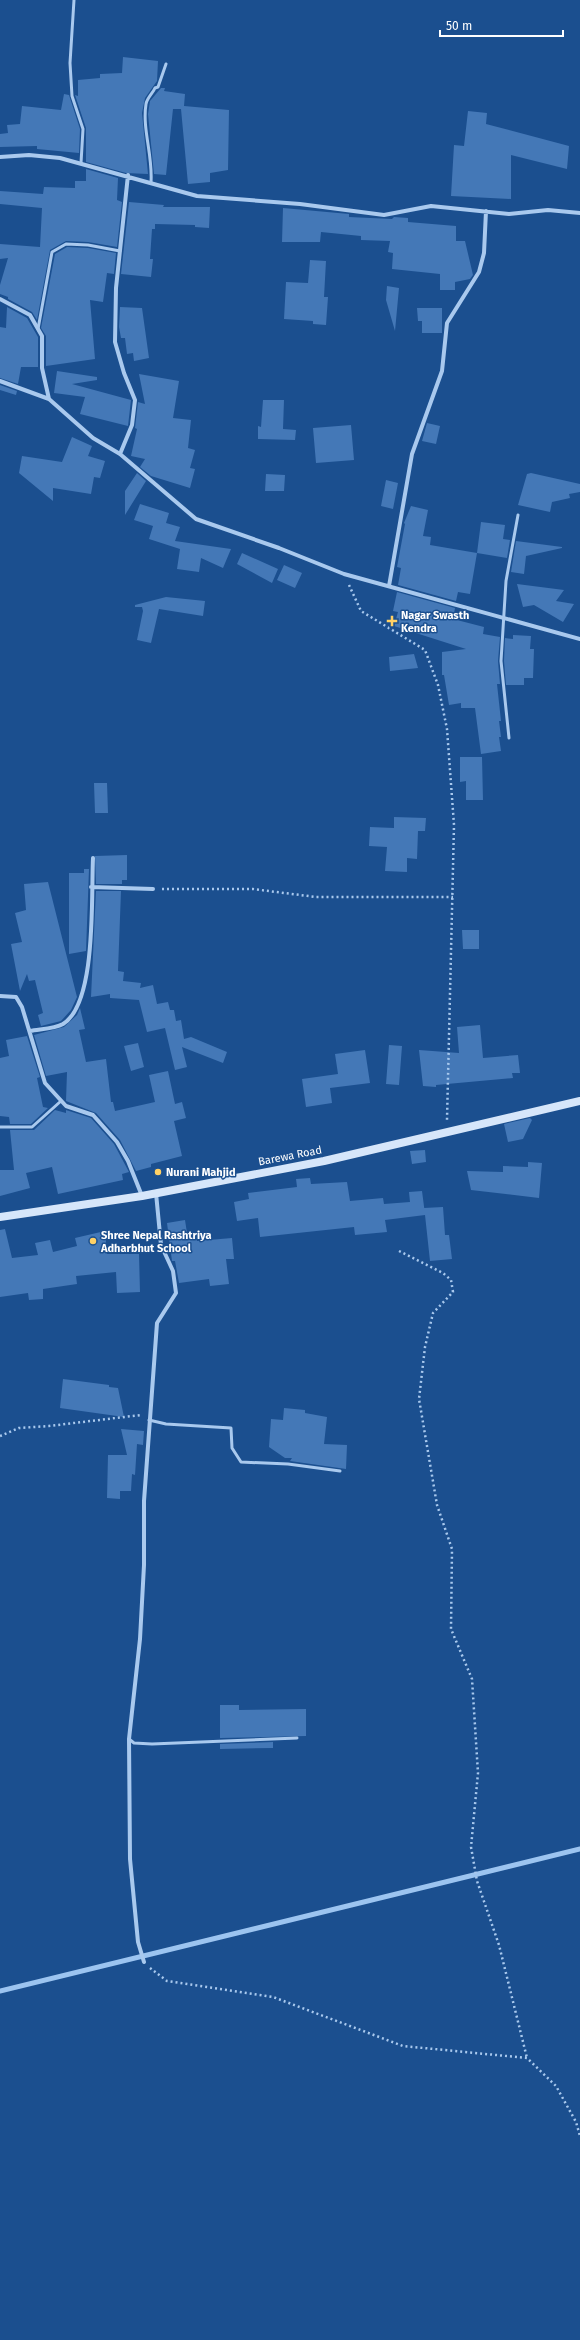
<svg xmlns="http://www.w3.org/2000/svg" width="580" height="2340" viewBox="0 0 580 2340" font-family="'Fira Sans',sans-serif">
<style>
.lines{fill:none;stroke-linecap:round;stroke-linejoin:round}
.stream{stroke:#9cc4f0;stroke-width:5}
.building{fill:#4478b7}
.path{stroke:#a9c9ee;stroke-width:2.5;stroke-dasharray:2 3;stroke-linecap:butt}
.lane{stroke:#a9c9ee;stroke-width:3}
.street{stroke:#a9c9ee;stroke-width:4}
.secondary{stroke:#d6e6fa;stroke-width:8}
.poi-dot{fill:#ffd166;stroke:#1b4f8f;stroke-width:1.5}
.labels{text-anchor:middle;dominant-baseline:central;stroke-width:3;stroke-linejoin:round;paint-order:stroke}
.poi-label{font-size:11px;font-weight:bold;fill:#fff;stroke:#1b4f8f;text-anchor:start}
.street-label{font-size:11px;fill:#fff;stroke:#1b4f8f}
</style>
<rect width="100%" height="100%" fill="#1b4f8f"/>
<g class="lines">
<path class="stream" d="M0,1991l580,-142"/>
</g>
<path class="building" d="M123,57l35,4 -1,20 -12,17 -3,15 6,61 -22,-1 -40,-11v-34l-11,-33 3,1v-16l22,-2v-4l22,-1z
M161,88h4l-1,3 21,3 -1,12 45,4 -1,60 -18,3v9l-22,2 -7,-75h-8l-7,66 -12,-1 -6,-60 2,-13z
M64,94l5,1 11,34 -1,24 -42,-4v-3l-37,1v-13l8,-1 -1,-8 13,-1 2,-18 39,4z
M468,111l19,2 -1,11 83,22 -2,23 -56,-14v44l-60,-3 3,-51 10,1z
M86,169l32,9 -1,22 5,2 -5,45 -29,-5 -22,-1 -16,9 -13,70 -5,-8 -24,-13v-2l-8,-3v-9l8,-27 -8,1v-15l40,3 2,-39 -42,-4v-13l43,3 1,-7 31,1v-7h11z
M129,202l35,3 -1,2h47l-1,21 -14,-1v-2l-40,-1v5h-3l-2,30h3l-2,18 -30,-3z
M283,208l66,6v3l43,2 2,-2 14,1v4l48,4v15h9l8,34 -3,4 -15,3v8h-15v-16l-48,-5 1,-16 -5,-1 2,-11 -29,-1v-4l-40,-4 -1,10h-38z
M67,247l21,1 28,5 -2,21 -7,-1 -4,29 -13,-2 5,59 -49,7v-30l-5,-8 14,-74z
M310,260l16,1 -2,36h4l-2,28 -13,-1v-3l-29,-2 2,-37 22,1z
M387,286l12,2 -4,43 -9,-31z
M7,307l20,11 11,19v30h-17l-3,17 -18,-6v-51l6,1z
M120,307l22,1 7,50 -15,3 -1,-8 -6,1 -2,-16h-4l-2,-11z
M417,308h25v25h-20v-12h-4z
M57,371l40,6v3l-25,4 59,16 -3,26 -48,-12 5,-17 -31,-4z
M139,374l40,7 -6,37 18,2 -3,28 7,2 -5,18 5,1 -5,19 -39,-12 -11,-9 5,-8 -14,-3 6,-27 -2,-1 3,-26 7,2z
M0,385l17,6 -1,4 -16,-5z
M263,400h21l-1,29 13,1 -1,10 -37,-1v-13l3,1z
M427,423l13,3 -4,18 -14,-3z
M351,425l3,35 -38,3 -3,-35z
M72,437l20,9 -4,10 17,5 -5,17 -6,-1 -3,17 -38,-6v13l-34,-28 3,-17 40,6z
M137,473l9,8 -21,34v-24z
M531,473l49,11v8l-11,2 1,4 -18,4 -2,10 -32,-7 9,-31z
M266,474l19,1 -1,16h-19z
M386,480l12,3 -5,26 -12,-3z
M140,504l29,9 -3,10 14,4 -5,14 56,8 -8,19 -22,-10 -2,14 -22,-3 3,-20 -31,-10 4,-13 -19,-6z
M411,506l17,4 -5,26 8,1 -1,8 47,8 4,-31 24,3 -2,14 7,1 -3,18 -30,-5 -7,41 -12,-2 -2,9 -58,-16 3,-17 -4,-1 8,-43 -1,-1z
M516,541l46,6v1l-36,8 -2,18 -13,-2z
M242,553l36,16 -6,14 -35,-19z
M284,565l18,8 -7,15 -18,-8z
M517,584l47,6 -8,11 18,3 -11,18 -29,-17 -11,2z
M397,592l58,16 -2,11 31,8 -1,7 17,3 -2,24 2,23h-3l4,37h-2l2,16h-2l2,14 -20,3 -6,-46h-14v-5l-12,2 -5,-30h-2v-23l24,-3 -72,-23 4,-14 -5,-1z
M166,597l39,4 -2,15 -44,-7 -8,34 -14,-3 6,-29 -1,-4h-7v-2z
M513,635l18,1 -1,13h4l-1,29h-9v7h-18l-2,-24 1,-23 8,1z
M414,654l4,14 -28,3 -1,-14z
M460,757h22l1,43h-17v-19l-6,1z
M94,783h13l1,30h-13z
M394,817l32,1 -1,13h-7l-1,28 -10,-1v14l-22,-1 2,-24 -18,-1 1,-19 24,1z
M127,855v25h-5v4h-26l-1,-28z
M84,869h5l-3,82 -17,3v-81h15z
M48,882l29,115 -6,13 -10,11 -20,5 -3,-11 5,-2 -8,-33 -6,1 -2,-7 -7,17 -9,-47 11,-2 -7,-29 11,-3 -2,-26z
M96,891h25l-3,80 6,1 -1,9 18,2 -1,5 13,-3 4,19 11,-2 2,8h4l2,11 5,-1 3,19 7,-2 36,15 -4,11 -41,-16 5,20 -12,3 -10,-42 -18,4 -8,-32 -29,-2v-4l-19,3z
M462,930h17v19h-16z
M80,1008l5,21 -6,1 7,32 20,-3 5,43h2l2,9 40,-9 -6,-27 19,-4 7,33 7,-2 4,16 -12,3 8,35 -31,8v3l-15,4 -16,-31 -24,-27 -30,-12 1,-29 -21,4 -12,-41 30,-8 13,-12z
M480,1025l3,33 35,-3 2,18h-8l1,5 -77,7v2l-13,-1 -4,-36 40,3 -2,-26z
M27,1036l13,41 -3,1 6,29 5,1 -17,16h-21l-1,-7 -9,-1v-58l9,-2 -3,-16z
M138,1043l6,24 -13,4 -7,-25z
M389,1045l13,1 -3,39 -13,-1z
M365,1050l5,33 -40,5 2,15 -26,4 -4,-28 36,-5 -3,-20z
M55,1110l11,3v-3l25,8 23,26 15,28 -7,2 1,6 -65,14 -6,-27 -26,6 4,15 -30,8v-26h14l-4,-40h24z
M530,1118l2,2 -9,19 -15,3 -4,-18z
M425,1150l1,12 -14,2 -2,-13z
M528,1162l14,1 -3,35 -68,-8 -4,-19 36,1v-6l25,1z
M310,1178l1,6 36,-2 3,19 33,-3 1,6 26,-2 -1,-10 13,-1 3,23 -1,-6 19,-1 2,28h4l3,24 -22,2 -5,-46 -40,5 2,12 -32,3 -1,-8 -94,10 -2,-19 -21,3 -3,-19 15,-3 -1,-6 49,-6 -1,-8z
M185,1220l2,13 9,-1 1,9 35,-3 2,21h-8l3,25 -19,2 -1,-7 -30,4 -4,-22h-3l-5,-38z
M5,1229l7,29 26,-3 -3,-12 15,-3 3,12 24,-6 -2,-8 30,-7 2,23h32l1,38 -23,1 -1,-21 -40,4 1,8 -34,5v10l-14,1 -1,-7 -28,4v-67z
M63,1379l46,6v2l9,1 6,29 -64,-9z
M284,1408l21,2v3l22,4 -3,27 23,1 -1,24 -56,-8 2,-3h-7l-16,-11 2,-28 12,1z
M121,1429l23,2 -1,14 -6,-1 -2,31 -3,-1 -1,17h-11v8l-13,-1 1,-43h19z
M220,1705h19v5l67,-1v27l-86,2z
M273,1742v6l-53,1v-5z"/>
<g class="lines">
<path class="path" d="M349,585l12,26 64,39 13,35 9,44 7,96 -7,295
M162,889h91l63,8h137
M399,1251l44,22 8,7 2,12 -20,21 -8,34 -6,52 18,106 15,44 -1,80 21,50 6,94 -7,74 6,34 22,64 28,113
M0,1436l19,-8 30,-2 92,-11
M150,1968l17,13 106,16 130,49 124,12 29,28 20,36 4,14"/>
<path class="lane" d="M74,0l-4,63 2,33 11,33 -2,34
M151,182c2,-26 -9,-53 -5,-78 1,-6 7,-11 9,-16l3,-1 8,-23
M38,329l14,-77 14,-8 22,1 32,6
M509,738l-8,-77 5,-80 12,-66
M0,1127h32l29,-26
M149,1420l17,4 65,4 1,20 9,14 47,2 52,7
M129,1739l5,4 18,1 145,-6"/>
<path class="street" d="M0,157l29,-2 31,3 137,38 103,8 84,11 47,-9 78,8 39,-4 32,3
M0,299l30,16 12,21v32l7,31 44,39 27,16 76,65 83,29 65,26 236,65
M0,381l49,18
M120,454l12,-29 3,-25 -11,-27 -9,-31 1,-54 12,-113
M389,586l23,-132 30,-83 5,-48 32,-51 5,-19 2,-42
M91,887l62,2
M0,996l16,1 6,10 23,76 21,23 27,9 24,27 11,19 14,35
M30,1031c9,-2 24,-2 33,-7 34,-21 28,-128 30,-166
M144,1962l-6,-20 -8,-83 -1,-120 11,-100 4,-74v-64l13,-178 19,-30 -3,-22 -12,-26 -5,-52"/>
<path class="secondary" d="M0,1217l142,-21 182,-35 256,-60"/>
</g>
<g class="poi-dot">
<path d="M390 615h4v4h4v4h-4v4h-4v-4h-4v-4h4z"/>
<circle cx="158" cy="1172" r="4"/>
<circle cx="93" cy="1241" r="4"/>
</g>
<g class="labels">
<g class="poi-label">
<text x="401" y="615">Nagar Swasth<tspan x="401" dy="13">Kendra</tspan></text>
<text x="166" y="1172">Nurani Mahjid</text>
<text x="101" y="1235">Shree Nepal Rashtriya<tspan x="101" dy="13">Adharbhut School</tspan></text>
</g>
<g class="street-label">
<text transform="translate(290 1156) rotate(-11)">Barewa Road</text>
</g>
</g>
<path d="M440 30v6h123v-6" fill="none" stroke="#ffffff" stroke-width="2"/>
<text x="446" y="30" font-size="12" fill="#ffffff" stroke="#1b4f8f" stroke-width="3" paint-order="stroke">50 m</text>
</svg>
